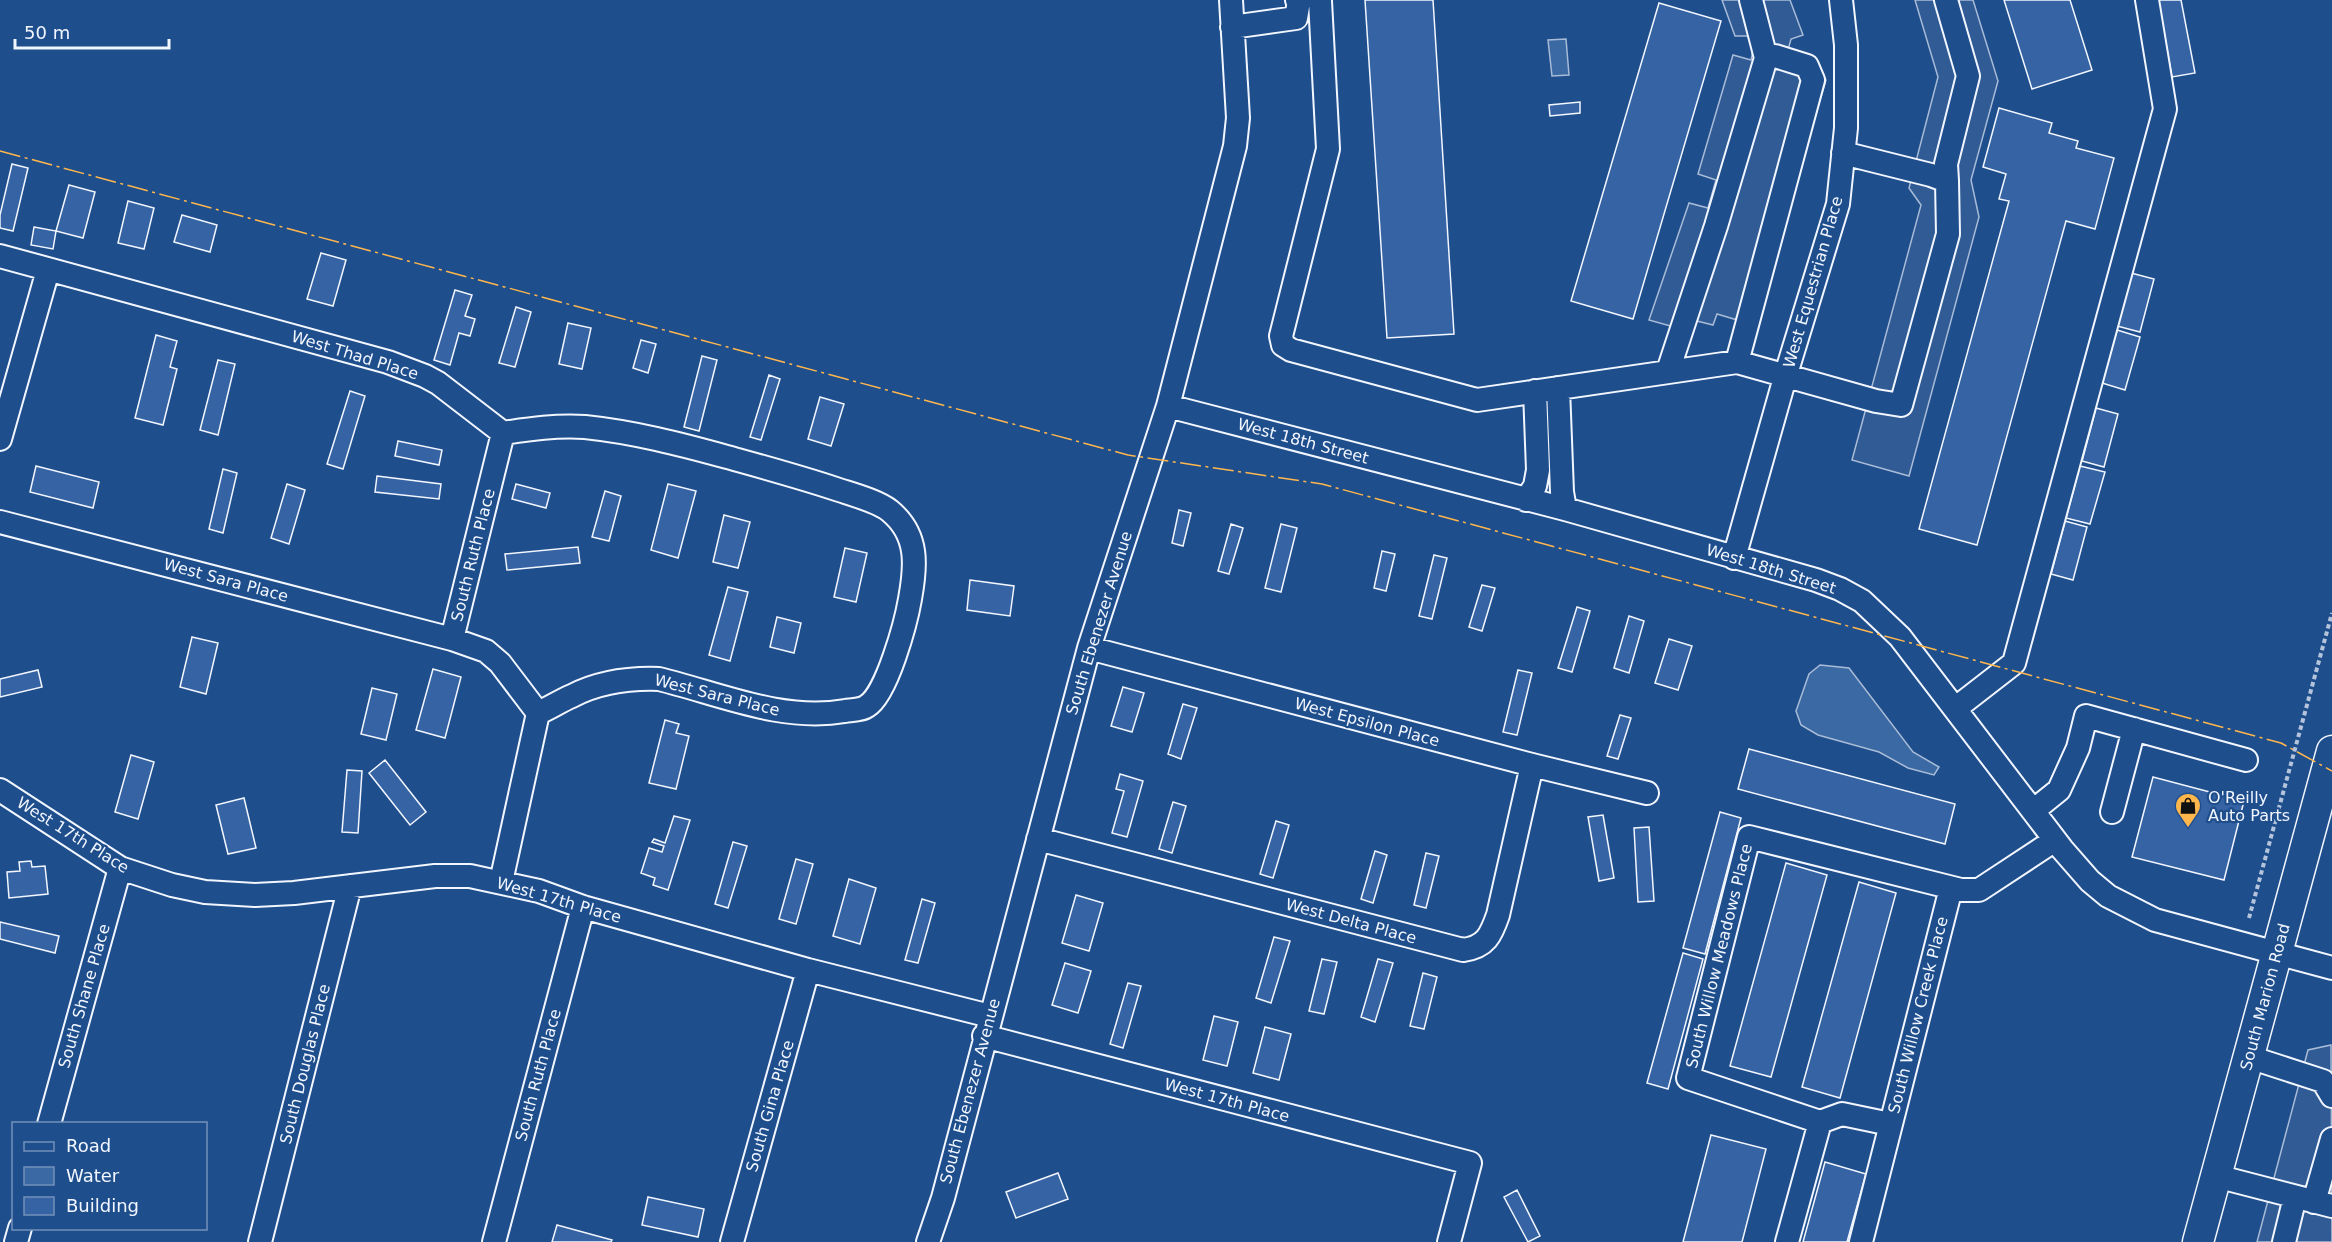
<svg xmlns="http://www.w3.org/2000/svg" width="2332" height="1242" viewBox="0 0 2332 1242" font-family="'DejaVu Sans',sans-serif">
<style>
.parking{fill:#305b95;stroke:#a8bbd7;stroke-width:1.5}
.water{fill:#3b69a3;stroke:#a8bbd7;stroke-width:1.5}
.building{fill:#3563a3;stroke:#f2f6ff;stroke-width:1.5}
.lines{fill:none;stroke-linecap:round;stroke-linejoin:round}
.minor-casing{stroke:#f2f6ff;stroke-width:26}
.major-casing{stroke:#f2f6ff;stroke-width:33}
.path{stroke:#b3c4dc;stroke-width:4;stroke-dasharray:4.5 3;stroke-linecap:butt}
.minor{stroke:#1f4e8c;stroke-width:22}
.major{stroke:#1f4e8c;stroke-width:30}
.power{stroke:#ffb74d;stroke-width:1.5;stroke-dasharray:21 4.5 3 4.5;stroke-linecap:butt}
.labels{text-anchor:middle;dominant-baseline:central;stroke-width:4.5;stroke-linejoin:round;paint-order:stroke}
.street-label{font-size:16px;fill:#f2f6ff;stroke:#1f4e8c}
.poi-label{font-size:16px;fill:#f2f6ff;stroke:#1f4e8c;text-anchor:start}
</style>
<rect width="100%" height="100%" fill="#1f4e8c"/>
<path class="parking" d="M1722,0h68l13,35 -12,4 -3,11 30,11 8,19 -72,245 -37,-11 -4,11 -20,-5 -19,7 -25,-7 40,-117 19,5 8,-28 -18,-6 35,-119 18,5 5,-24h-21z
M1915,0h58l25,81 -27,99 8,37 -70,259 -57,-16 69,-255 -12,-17 29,-111z
M2331,1045l1,197h-75l51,-192z"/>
<path class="water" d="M1566,39l3,36 -17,1 -4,-36z
M1820,665l29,3 64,84 26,15 -5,8 -26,-7 -29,-16 -61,-17 -17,-10 -5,-14 13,-37z"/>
<path class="building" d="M1365,0h68l21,334 -67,4z
M2004,0h66l22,70 -60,19z
M2158,0h23l14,73 -23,4z
M1659,3l62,18 -88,298 -62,-18z
M1580,102v11l-30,3 -1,-11z
M1999,108l53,15 -3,10 29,8 -2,7 38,10 -19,71 -29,-8 -89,324 -58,-16 90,-328 -10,-2 7,-25 -23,-7z
M12,164l16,4 -15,63 -13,-3v-13z
M69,185l26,7 -12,46 -27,-7z
M128,201l26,7 -10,41 -26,-6z
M182,215l35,10 -7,27 -36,-10z
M34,227l22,4 -3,18 -22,-4z
M321,253l25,7 -13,46 -26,-7z
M2131,273l23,6 -14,53 -23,-6z
M455,290l17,5 -7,21 10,3 -5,17 -11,-3 -9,32 -16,-5z
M516,307l15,5 -16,55 -16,-4z
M568,323l23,5 -9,41 -23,-5z
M2117,330l23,7 -15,53 -23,-7z
M156,335l21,6 -7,26 7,2 -14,56 -28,-7z
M641,340l15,4 -8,29 -15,-5z
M702,356l15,4 -18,71 -15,-4z
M218,360l17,4 -17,71 -18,-5z
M769,375l11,4 -19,61 -11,-3z
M350,391l15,5 -22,73 -16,-5z
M820,397l24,7 -13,42 -23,-7z
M2096,408l22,6 -14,53 -22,-6z
M398,441l44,9 -3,15 -44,-9z
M36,466l63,16 -6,26 -63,-16z
M2080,466l25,6 -15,52 -24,-6z
M223,469l14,4 -14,60 -14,-4z
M377,476l64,8 -2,15 -64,-7z
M287,484l18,6 -16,54 -18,-6z
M516,484l34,9 -4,15 -34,-9z
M668,484l28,7 -18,67 -27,-8z
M605,491l16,5 -12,45 -17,-4z
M1179,510l12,3 -8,33 -11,-3z
M724,515l26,7 -12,46 -25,-6z
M2065,521l22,6 -14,53 -22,-6z
M1231,524l12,4 -14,46 -11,-3z
M1281,524l16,4 -16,64 -16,-4z
M578,547l2,16 -73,7 -2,-16z
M845,548l22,5 -11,49 -22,-5z
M1382,551l13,3 -9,37 -12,-3z
M1434,555l13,3 -15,61 -13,-3z
M970,580l44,6 -4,30 -43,-6z
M1482,585l13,3 -13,43 -13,-4z
M728,587l20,5 -18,69 -21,-6z
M1577,607l13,4 -18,61 -14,-4z
M1629,616l15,5 -15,52 -15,-5z
M777,617l24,6 -7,30 -24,-6z
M192,637l26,6 -12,51 -26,-7z
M1669,639l23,7 -14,44 -23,-7z
M433,669l28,8 -16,61 -29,-8z
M38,670l4,17 -42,10v-18z
M1518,670l14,3 -15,62 -14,-3z
M1123,687l21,6 -12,39 -21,-6z
M372,688l25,6 -11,46 -25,-6z
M1183,704l14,4 -16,51 -13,-5z
M1620,715l11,3 -13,41 -11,-3z
M665,720l14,4 -3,9 13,3 -13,53 -27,-6z
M1749,749l206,55 -10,40 -207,-55z
M131,755l23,7 -16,57 -23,-7z
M385,760l41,52 -16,13 -41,-52z
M347,770l15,1 -4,62 -16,-1z
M1120,774l23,7 -16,56 -15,-4 12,-42 -8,-2z
M2153,777l91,24 -20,79 -92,-23z
M244,798l12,50 -28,6 -12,-49z
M1173,802l13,4 -14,47 -13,-4z
M1720,812l21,6 -36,136 -22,-6z
M1603,815l11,63 -15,3 -11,-64z
M674,816l16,4 -22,70 -15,-5 2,-7 -14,-5 8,-25 13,4 2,-6 -12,-4 2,-3 11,4z
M1276,821l13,4 -16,53 -13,-4z
M1649,827l5,74 -16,1 -4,-74z
M733,842l14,4 -19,62 -13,-4z
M1375,851l12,4 -14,48 -12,-4z
M1426,853l13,3 -13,52 -12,-3z
M796,859l17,5 -17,60 -17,-5z
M31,861l1,6 13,-1 3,28 -39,4 -2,-26 13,-1 -1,-9z
M1786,863l41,12 -56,202 -41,-11z
M849,879l27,9 -16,56 -27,-8z
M1859,882l37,11 -56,205 -38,-11z
M1076,895l27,8 -14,48 -27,-8z
M922,899l13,4 -17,60 -13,-3z
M0,922l59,14 -4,17 -55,-14z
M1274,937l16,4 -19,62 -15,-5z
M1683,953l20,6 -35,130 -21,-6z
M1322,959l15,3 -13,52 -15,-3z
M1378,959l15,4 -18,59 -14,-5z
M1065,963l26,8 -13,42 -26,-8z
M1423,973l14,4 -13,52 -14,-3z
M1128,983l13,3 -18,62 -13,-4z
M1214,1016l24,6 -11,44 -24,-6z
M1265,1027l26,7 -12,46 -26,-7z
M1711,1135l55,14 -24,93h-59z
M1825,1162l41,12 -19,68h-44z
M1058,1173l10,26 -52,19 -10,-26z
M1517,1190l23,46 -12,6 -24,-45z
M648,1197l56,12 -6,28 -56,-12z
M557,1225l55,15 -1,2h-59z"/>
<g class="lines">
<defs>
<path id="minor" d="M1751,0l15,58
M1946,0l22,76 -22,88 1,17
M1320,1l8,148 -47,187 2,9 8,5 186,50 260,-38 139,39 25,4 47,-171 -1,-53 -16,-6 -88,-22
M1232,27l64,-9 3,-17 -2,-1
M0,256l388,106 37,14 13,7 65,50c27,-4 54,-8 82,-6 48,5 95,17 142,30 36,10 73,20 109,32 15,5 42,12 54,22 29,24 26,55 20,88 -4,23 -23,95 -43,107 -5,4 -15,4 -22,5 -63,11 -125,-17 -186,-32 -30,-1 -60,3 -87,17 -12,5 -22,12 -34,17
M1668,371l48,-145 50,-168 9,-2 32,10 6,14 -76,282
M1558,388l4,104 3,17
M1168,406l397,103 251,71 24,9 22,12 38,36 162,212 28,32 18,15 47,24 177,48
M0,439l48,-169
M1526,500l9,-14 3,-16 -3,-79
M0,522l452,117
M1734,558l52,-184 52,-170 8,-76v-83l-5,-45
M1089,648l443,117 115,28
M1956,708l58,-45 151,-554 -18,-109
M0,790l120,78 52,17 33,7 50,3 39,-2 141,-17h35l69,15 44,16 225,63 182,46
M2033,811l26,-21 19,-42 8,-32 160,44
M2112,812l22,-83
M1038,839l425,111c23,-3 28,-15 35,-35l34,-150
M501,882l37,-169 -38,-50 -14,-12 -34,-12 51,-206
M984,1036l486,127 -21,79
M2249,1057l74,24 9,15
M1820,1122l22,-8 48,10
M49,1124l71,-256
M2216,1176l116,30
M2314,1202l18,-63
M16,1242l4,-14
M260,1242l90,-356
M494,1242l89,-335
M732,1242l76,-272
M928,1242l15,-44 146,-550 79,-242 67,-260 3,-28 -7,-118
M1787,1242l33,-120 -132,-44 61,-241 212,53h18l76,-50
M1861,1242l90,-354
M2284,1242l11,-45"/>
<path id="major" d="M2198,1242l134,-491"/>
</defs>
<use href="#minor" class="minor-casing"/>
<use href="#major" class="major-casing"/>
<path class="path" d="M2249,918l83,-305"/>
<use href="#minor" class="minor"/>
<use href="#major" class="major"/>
<path class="power" d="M0,151l1128,304 194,29 959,259 51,28"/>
</g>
<defs>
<symbol id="shop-pin" viewBox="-11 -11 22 30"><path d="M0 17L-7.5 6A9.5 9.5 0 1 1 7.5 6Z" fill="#ffb74d" stroke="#1f4e8c"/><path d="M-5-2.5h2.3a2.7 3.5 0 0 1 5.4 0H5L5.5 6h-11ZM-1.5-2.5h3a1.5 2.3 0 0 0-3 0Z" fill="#111"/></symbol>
</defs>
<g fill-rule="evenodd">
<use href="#shop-pin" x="2173" y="791" width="30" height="40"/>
</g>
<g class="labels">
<g class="street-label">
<text transform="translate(1813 282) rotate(-74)">West Equestrian Place</text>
<text transform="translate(355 355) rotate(17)">West Thad Place</text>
<text transform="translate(1303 441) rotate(15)">West 18th Street</text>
<text transform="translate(473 555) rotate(-76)">South Ruth Place</text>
<text transform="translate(1771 569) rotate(17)">West 18th Street</text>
<text transform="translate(226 580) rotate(15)">West Sara Place</text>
<text transform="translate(1099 623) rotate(-73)">South Ebenezer Avenue</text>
<text transform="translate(717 695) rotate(14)">West Sara Place</text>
<text transform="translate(1367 722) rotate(15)">West Epsilon Place</text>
<text transform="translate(73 835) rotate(32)">West 17th Place</text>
<text transform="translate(559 900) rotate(16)">West 17th Place</text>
<text transform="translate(1351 921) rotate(15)">West Delta Place</text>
<text transform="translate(1719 956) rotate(-76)">South Willow Meadows Place</text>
<text transform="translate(84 996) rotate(-74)">South Shane Place</text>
<text transform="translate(2265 997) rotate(-75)">South Marion Road</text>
<text transform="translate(1918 1015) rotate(-76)">South Willow Creek Place</text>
<text transform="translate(305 1064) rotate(-76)">South Douglas Place</text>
<text transform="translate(538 1075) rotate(-75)">South Ruth Place</text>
<text transform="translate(970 1091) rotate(-75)">South Ebenezer Avenue</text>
<text transform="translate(1227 1100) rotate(15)">West 17th Place</text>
<text transform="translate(770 1106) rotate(-74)">South Gina Place</text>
</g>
<g class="poi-label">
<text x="2208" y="797">O'Reilly<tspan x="2208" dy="18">Auto Parts</tspan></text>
</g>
</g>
<rect x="12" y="1122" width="195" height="108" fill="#1f4e8c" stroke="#7391ba" stroke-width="1.5"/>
<rect x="24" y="1142" width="30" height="9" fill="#1f4e8c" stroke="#7391ba" stroke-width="1.5"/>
<text x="66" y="1152" font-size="18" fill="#f2f6ff">Road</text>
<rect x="24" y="1167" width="30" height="18" fill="#3b69a3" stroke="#7391ba" stroke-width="1.5"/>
<text x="66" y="1182" font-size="18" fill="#f2f6ff">Water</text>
<rect x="24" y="1197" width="30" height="18" fill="#3563a3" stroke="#7391ba" stroke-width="1.5"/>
<text x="66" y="1212" font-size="18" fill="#f2f6ff">Building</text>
<path d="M15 39v9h154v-9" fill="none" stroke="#f2f6ff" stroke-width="3"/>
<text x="24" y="39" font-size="18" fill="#f2f6ff" stroke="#1f4e8c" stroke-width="4.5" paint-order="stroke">50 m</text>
</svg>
